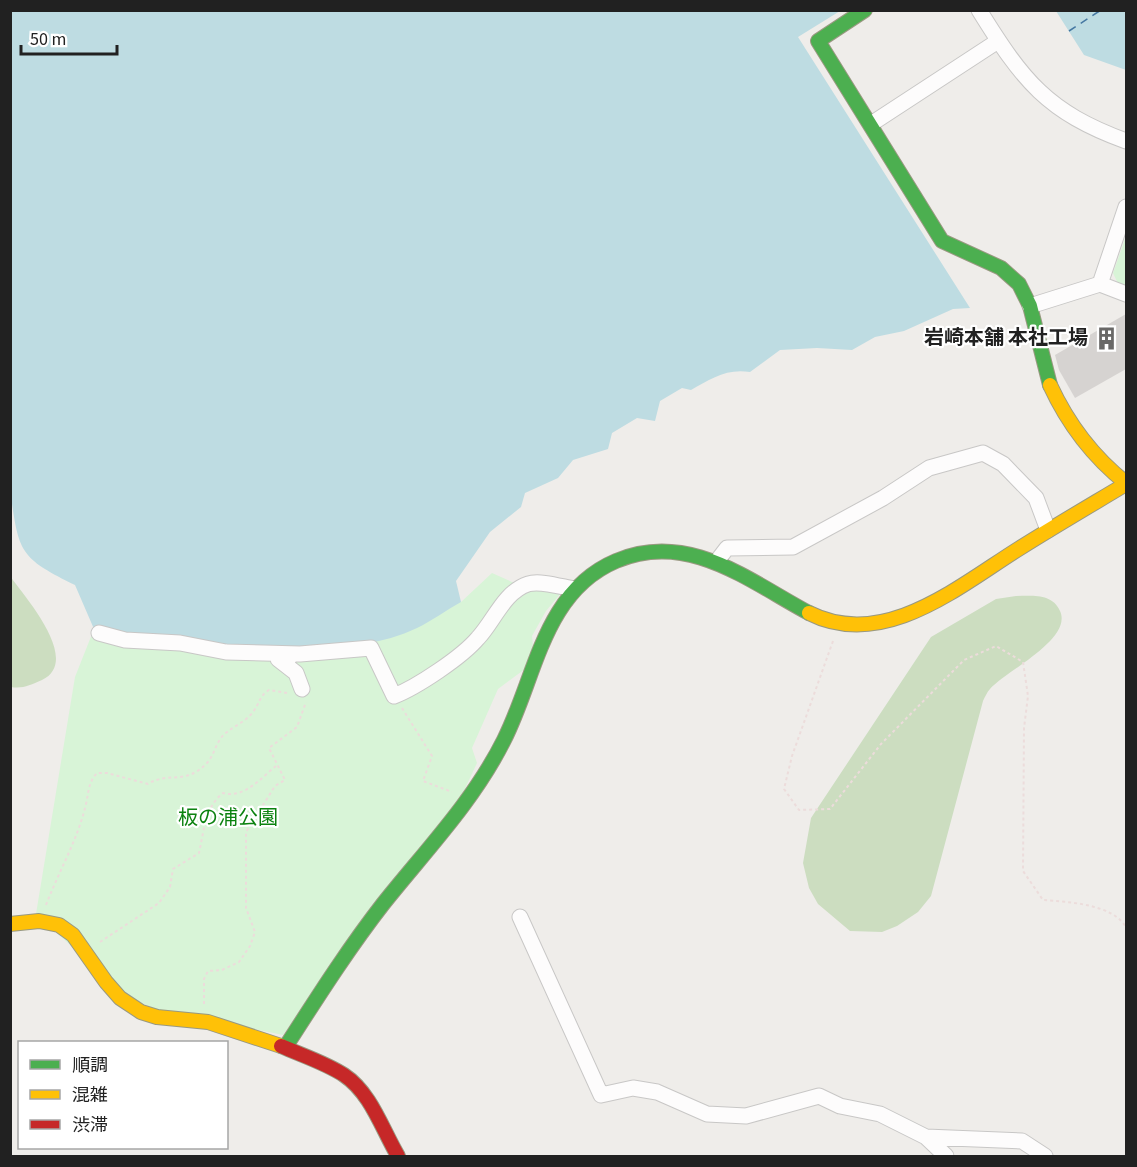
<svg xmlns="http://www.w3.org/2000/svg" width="1137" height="1167" viewBox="0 0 1137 1167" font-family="'Source Sans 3','Noto Sans JP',sans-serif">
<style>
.forest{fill:#ccddc0}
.park{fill:#d8f4d7}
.water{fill:#bedce2}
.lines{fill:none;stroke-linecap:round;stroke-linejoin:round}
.ferry{stroke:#4678a2;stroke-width:1.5;stroke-dasharray:8 6;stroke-linecap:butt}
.building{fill:#d6d3d1}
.street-casing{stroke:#c8c7c6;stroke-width:17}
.fast-casing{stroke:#999981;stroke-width:16}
.slow-casing{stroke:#999981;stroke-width:16}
.jam-casing{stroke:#999981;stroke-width:16}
.path{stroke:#ecdcdb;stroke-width:2;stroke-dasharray:3 3;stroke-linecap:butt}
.street{stroke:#fdfcfc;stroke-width:15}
.fast{stroke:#4caf50;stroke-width:14}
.slow{stroke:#ffc107;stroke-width:14}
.jam{stroke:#c62828;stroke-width:14}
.labels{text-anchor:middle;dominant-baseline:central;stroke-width:4.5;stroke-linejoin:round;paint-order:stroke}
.poi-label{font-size:20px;font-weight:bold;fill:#212121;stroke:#fff;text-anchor:end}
.park-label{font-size:20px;fill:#0c8210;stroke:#fff}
</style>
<rect width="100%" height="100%" fill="#efedea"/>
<path class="forest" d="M10,576c15,21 72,85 32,104 -12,5 -19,9 -31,7z
M1016,596c16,0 36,-3 44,15 13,28 -54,60 -70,78 -3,3 -5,8 -7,12l-52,195 -13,16 -21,14 -15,6 -32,-1 -32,-27 -9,-16 -6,-25 8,-45 120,-181 65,-38z"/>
<path class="park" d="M1126,236v54l-6,-2 -7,-15z
M492,573l29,13 41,6 -16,19 -14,25 1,10 -8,23 -27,20 -26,59 5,15 -15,32 -179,240 -128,-26 -30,-14 -89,-81 39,-237 19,-48 145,17 222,-44z"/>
<path class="water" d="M10,11h830l-42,26 172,271 -17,1 -49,22 -29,6 -23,13 -35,-2 -37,2 -30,22c-23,-4 -40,7 -59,18l-9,-2 -22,13 -5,20 -18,-3 -25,15 -4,16 -35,11 -15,18 -33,15 -4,14 -31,25 -34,49 5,21c-15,8 -29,19 -44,26 -86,41 -229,11 -323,1l-19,-44c-57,-28 -56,-33 -65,-95z
M1056,11h70v59l-42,-15z"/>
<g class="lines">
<path class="ferry" d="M1069,31l32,-21"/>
</g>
<path class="building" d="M1126,314v55l-51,29 -16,-28 -4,-15z"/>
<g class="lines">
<defs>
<path id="street" d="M979,10c44,71 68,102 147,131
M871,124l127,-83
M1100,284l26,-77
M1030,306l70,-22 26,10
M717,561l10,-13 66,-1 90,-49 46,-30 54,-15 20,11 33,34 12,32
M99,633l26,7 55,3 46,9 74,2 71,-6 23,48c23,-9 68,-39 84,-58 16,-17 26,-46 50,-54 12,-4 34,3 46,5
M290,657l-12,2 18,14 6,16
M520,917l81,178 32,-7 24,4 50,22 39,2 73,-20 21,10 40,8 46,23 20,19
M926,1137l96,4 23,15"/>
<path id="fast" d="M865,10l-47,31 124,200 59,27 18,16 11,22 20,79
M286,1046c31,-48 62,-97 97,-142 43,-54 90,-102 121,-164 32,-63 39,-148 112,-179 72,-31 133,20 193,52"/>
<path id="slow" d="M1050,385c18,39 42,71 76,98
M809,613c75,38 150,-27 211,-65 35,-22 71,-43 106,-64
M10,924l29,-3 20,4 14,10 33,47 14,16 21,14 16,5 51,5 73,24"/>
<path id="jam" d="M281,1046c20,9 45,17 63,29 27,18 38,54 54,81"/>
</defs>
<use href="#street" class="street-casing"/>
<use href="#fast" class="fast-casing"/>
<use href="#slow" class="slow-casing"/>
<use href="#jam" class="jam-casing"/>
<path class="path" d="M833,641l-41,115 -8,33 15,21 31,-1 51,-65 83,-84 32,-14 27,16 5,34 -4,32 -1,143 20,29c26,2 69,4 83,27
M402,708l30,48 -9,25 29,11
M46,905c13,-34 32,-66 40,-101 3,-13 2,-21 11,-31h10l41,11c20,-13 37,2 59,-21 7,-8 8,-17 14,-25 6,-9 24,-15 32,-26 7,-9 6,-16 16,-22l18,3
M100,942l59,-39 11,-16 3,-18 26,-16c5,-22 6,-46 24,-60 21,6 38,-15 54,-28
M204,1004v-25l4,-8 14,-1 17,-8 11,-16 5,-14 -9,-24v-76l29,-46 10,-6 -16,-32 28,-21 9,-25"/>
<use href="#street" class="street"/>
<use href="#fast" class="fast"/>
<use href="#slow" class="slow"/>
<use href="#jam" class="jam"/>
</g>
<defs>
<symbol id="building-bare" viewBox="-9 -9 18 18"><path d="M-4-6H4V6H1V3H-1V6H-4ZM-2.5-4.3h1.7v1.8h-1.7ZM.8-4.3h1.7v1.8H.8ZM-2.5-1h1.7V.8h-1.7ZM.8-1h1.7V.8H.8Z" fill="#696867" stroke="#fff" stroke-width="2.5" paint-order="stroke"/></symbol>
</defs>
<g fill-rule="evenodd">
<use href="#building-bare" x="1090" y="322" width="33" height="33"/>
</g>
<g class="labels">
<g class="poi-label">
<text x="1088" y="338">岩崎本舗 本社工場</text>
</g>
<g class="park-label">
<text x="228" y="818">板の浦公園</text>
</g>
</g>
<rect width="1137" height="1167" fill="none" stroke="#212121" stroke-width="24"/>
<rect x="18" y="1041" width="210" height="108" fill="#ffffff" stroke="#a6a6a6" stroke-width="1.5"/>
<rect x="30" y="1060" width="30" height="9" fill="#4caf50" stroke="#a6a6a6" stroke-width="1.5"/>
<text x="72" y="1071" font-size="18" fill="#212121">順調</text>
<rect x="30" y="1090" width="30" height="9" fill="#ffc107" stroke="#a6a6a6" stroke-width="1.5"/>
<text x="72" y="1101" font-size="18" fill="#212121">混雑</text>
<rect x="30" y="1120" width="30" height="9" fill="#c62828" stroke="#a6a6a6" stroke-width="1.5"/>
<text x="72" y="1131" font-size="18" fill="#212121">渋滞</text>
<path d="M21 45v9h96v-9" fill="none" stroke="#212121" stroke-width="3"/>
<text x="30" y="45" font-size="18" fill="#212121" stroke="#ffffff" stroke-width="4.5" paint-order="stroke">50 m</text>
</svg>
